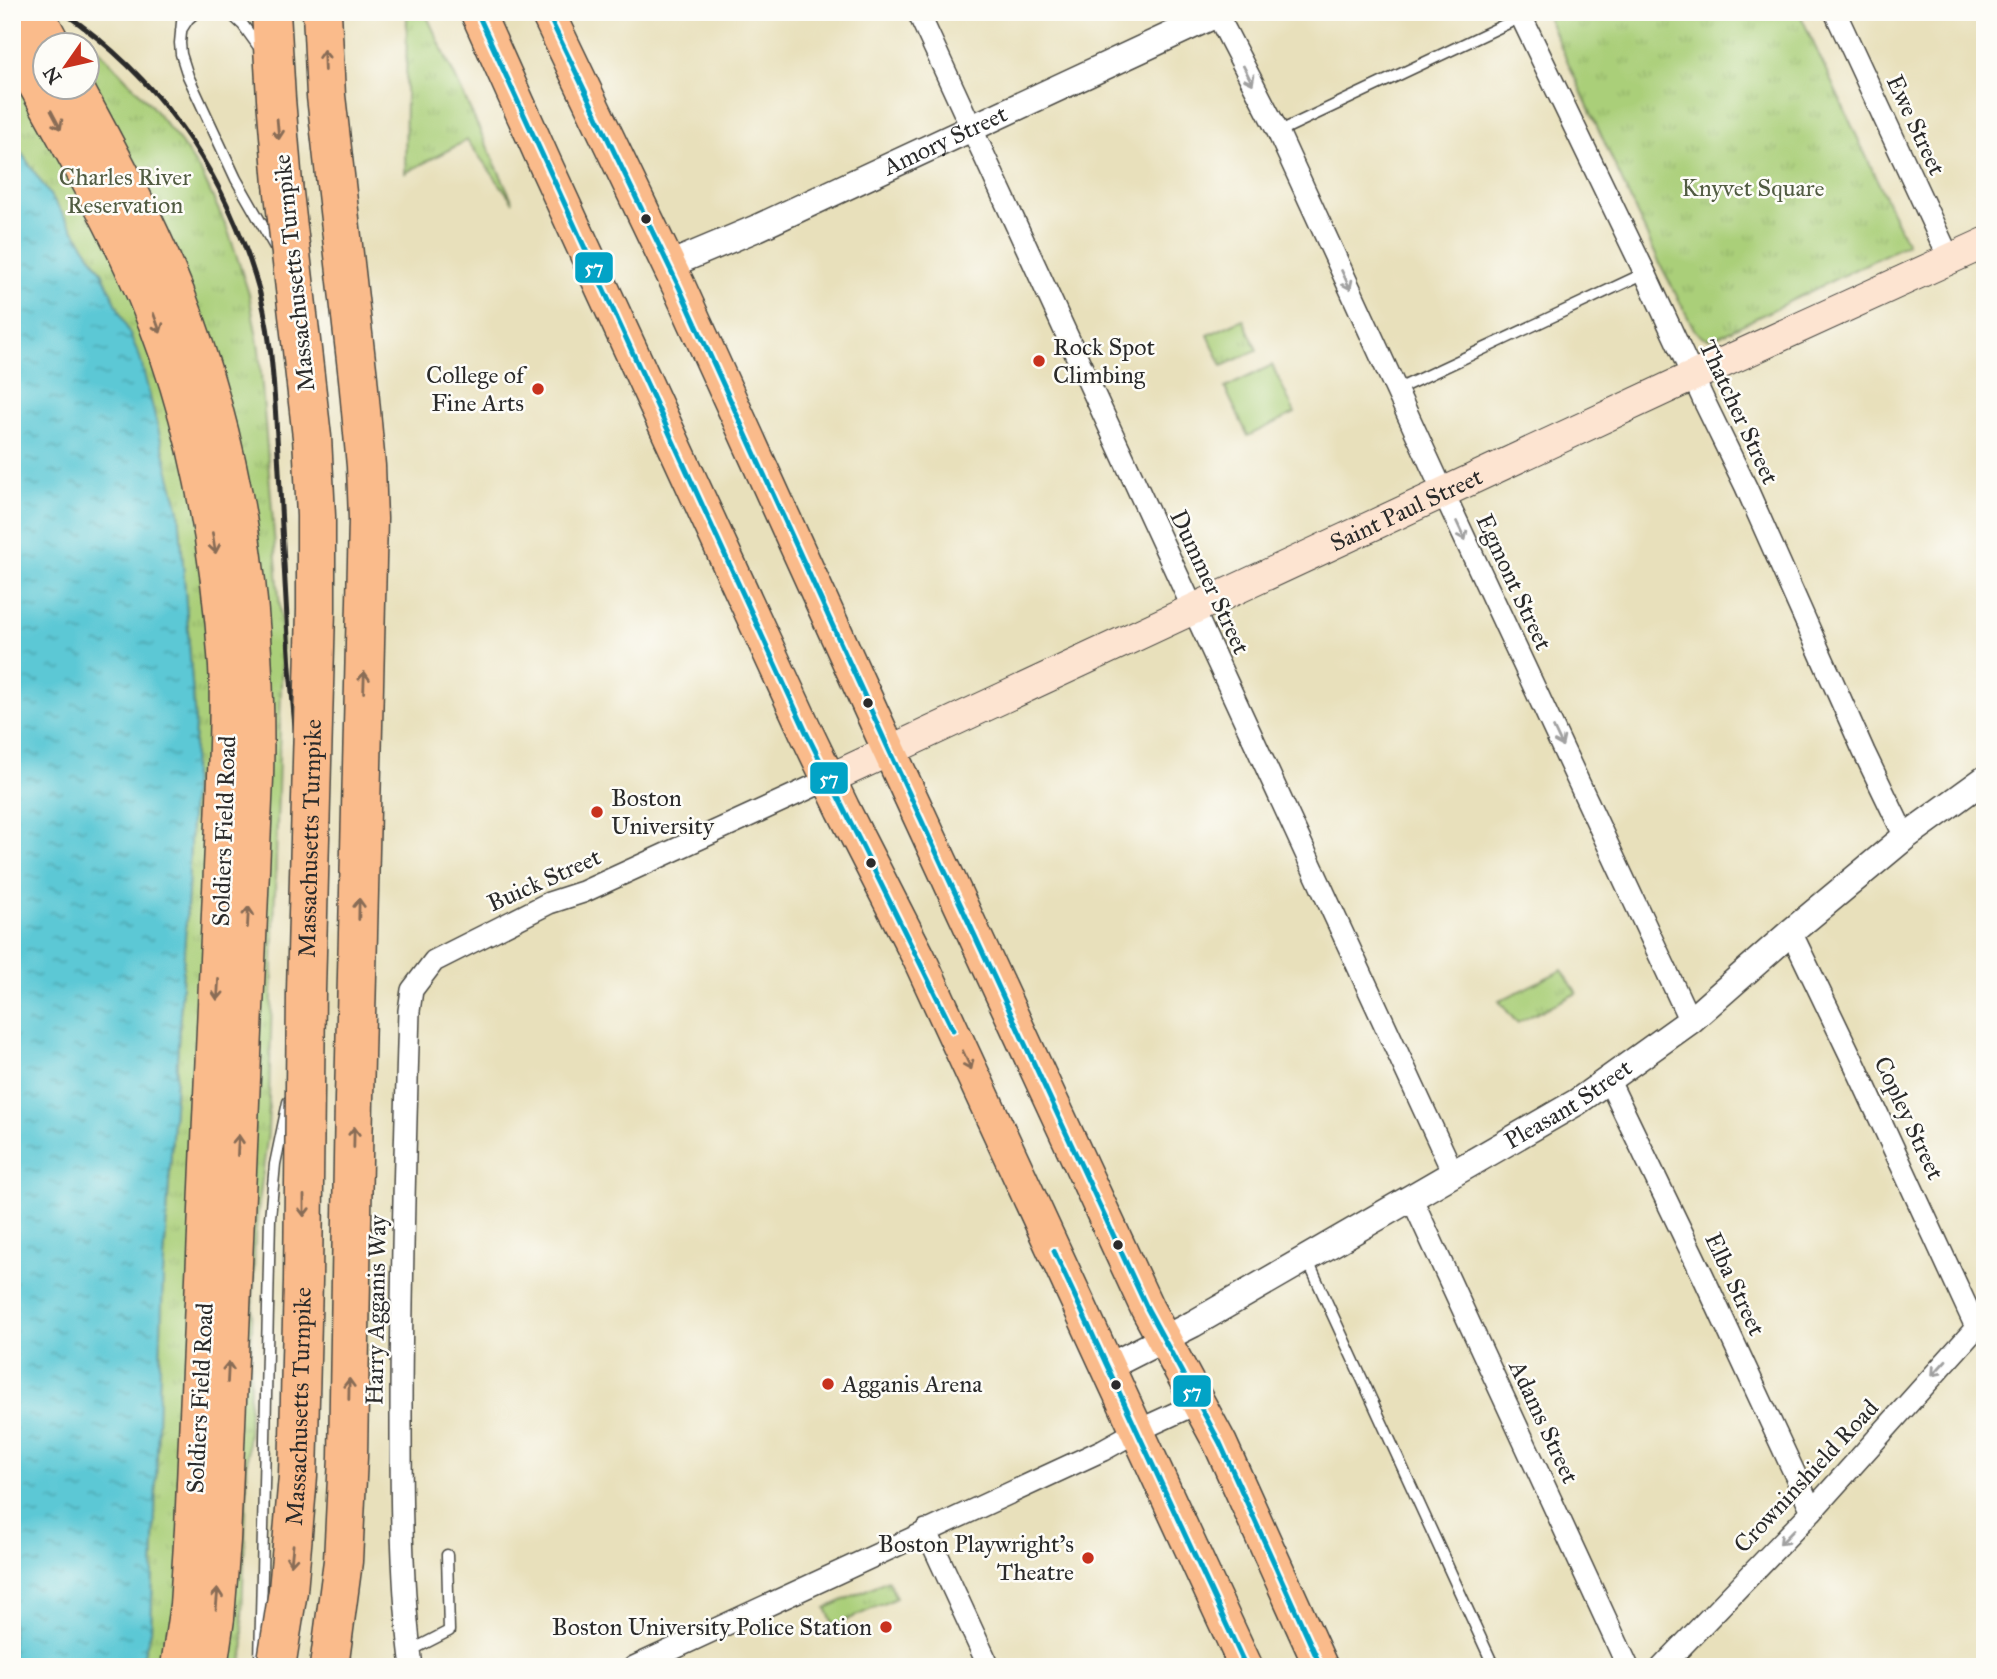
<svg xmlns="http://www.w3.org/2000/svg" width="1997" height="1679" viewBox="0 0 1997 1679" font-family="'IM FELL Great Primer',serif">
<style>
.grass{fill:url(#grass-tufts);stroke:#6a7d52;stroke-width:2;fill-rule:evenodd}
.pitch{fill:#aacf79;stroke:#6a7d52;stroke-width:2}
.water{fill:url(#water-ripples);stroke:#447a80;stroke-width:2}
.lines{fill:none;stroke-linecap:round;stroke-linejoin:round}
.service-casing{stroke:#474641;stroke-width:13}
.minor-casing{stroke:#474641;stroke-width:24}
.tertiary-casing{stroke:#474641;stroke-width:29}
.secondary-casing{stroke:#474641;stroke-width:32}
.primary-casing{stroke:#474641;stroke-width:36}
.motorway-casing{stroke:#474641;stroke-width:41}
.service{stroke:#fff;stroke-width:10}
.minor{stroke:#fff;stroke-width:21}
.tertiary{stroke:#fff;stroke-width:26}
.secondary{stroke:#fde4d1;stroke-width:30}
.primary{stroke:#fabb8b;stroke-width:33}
.motorway{stroke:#fabb8b;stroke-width:38}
.rail{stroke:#2b2b2b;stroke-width:5}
.motorway-bridge-casing{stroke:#474641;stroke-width:41;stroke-linecap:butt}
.motorway-bridge{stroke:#fabb8b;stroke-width:38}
.bus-1-casing{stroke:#fdfcf7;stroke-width:10}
.bus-1{stroke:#02a3c6;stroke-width:5}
.oneway{stroke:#886c56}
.oneway2{stroke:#a0a0a0}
.bus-dot{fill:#2b2b2b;stroke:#fdfcf7;stroke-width:2.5}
.poi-dot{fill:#c8321e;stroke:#fdfcf7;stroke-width:2.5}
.labels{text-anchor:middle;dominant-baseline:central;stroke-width:5;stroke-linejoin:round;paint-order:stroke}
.street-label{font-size:24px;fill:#2b2b2b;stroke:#fdfcf7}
.park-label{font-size:24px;fill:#515c42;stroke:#fdfcf7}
.poi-label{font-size:24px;fill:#2b2b2b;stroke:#fdfcf7;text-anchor:start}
.line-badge{stroke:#fdfcf7;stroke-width:2.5}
.badge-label{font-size:19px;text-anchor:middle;font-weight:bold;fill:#fff}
</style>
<defs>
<pattern id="grass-tufts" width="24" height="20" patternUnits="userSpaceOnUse" patternTransform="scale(1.75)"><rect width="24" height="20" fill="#aacf79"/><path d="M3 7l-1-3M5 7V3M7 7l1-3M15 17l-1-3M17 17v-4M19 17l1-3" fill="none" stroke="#92b269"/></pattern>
<pattern id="water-ripples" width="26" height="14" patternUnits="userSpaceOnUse" patternTransform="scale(1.75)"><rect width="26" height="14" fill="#5cc8d5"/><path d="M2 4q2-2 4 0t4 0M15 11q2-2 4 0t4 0" fill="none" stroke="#4ca3ad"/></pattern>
</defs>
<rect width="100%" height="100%" fill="#fdfcf7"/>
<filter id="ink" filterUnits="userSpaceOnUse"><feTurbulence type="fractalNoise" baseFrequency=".0143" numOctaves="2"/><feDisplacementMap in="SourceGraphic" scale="14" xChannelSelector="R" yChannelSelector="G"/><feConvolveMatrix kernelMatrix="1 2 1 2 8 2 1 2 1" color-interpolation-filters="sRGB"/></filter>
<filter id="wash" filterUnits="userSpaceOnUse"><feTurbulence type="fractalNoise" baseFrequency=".00686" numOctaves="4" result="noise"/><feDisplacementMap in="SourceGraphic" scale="28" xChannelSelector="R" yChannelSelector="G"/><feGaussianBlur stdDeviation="1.57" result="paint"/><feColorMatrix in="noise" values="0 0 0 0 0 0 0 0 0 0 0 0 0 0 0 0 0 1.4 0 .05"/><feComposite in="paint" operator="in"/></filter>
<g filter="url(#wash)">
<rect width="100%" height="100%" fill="#e8e0bb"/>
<path class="grass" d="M12,12h33l35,29 2,-5 16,13 51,54 32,40 21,31 25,54 11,32 11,34 10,55 22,272 1,33 -14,478 -13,102 -13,383 2,31 -3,19h-101l11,-36 12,-355 25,-384 7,-170 -16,-211 -77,-239 -90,-133zM46,46h42v42h-42z
M407,12h18l88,190 -46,-62 -62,33z
M1545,12h254l108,232 -192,94c-10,1 -15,-1 -21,-9l-36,-69z
M1243,319l14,31 -35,16 -14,-31z
M1562,970l15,23 -60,30 -18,-22z
M888,1580l8,18 -62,28 -8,-18z"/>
<path class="pitch" d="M1272,365l23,48 -47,23 -23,-48z"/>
<path class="water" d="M12,139l90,133 38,85 39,154 16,211 -7,170 -25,384 -12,355 -11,36h-128z"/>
</g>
<g filter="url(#ink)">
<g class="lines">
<defs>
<path id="service" d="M183,12l-3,31 1,11 7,22 48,103 40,70
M229,12l14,13 18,25
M181,30l7,-11 8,-7
M1278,132l243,-115
M1396,390l249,-117
M1307,1259l187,408
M410,1651l39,-20 -2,-76
M260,1662l10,-444 5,-54 13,-62"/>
<path id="minor" d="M918,12l536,1163
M1519,12l126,261 60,130 41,84 118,265 41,85
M1835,12l115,248
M1217,14l61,118 161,351 251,538
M1791,932l64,133 121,262
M1609,1081l94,195 109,235
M1412,1199l216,468
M926,1530l63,137
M412,1667c-11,-82 -11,-168 -11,-251 0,-135 4,-270 8,-405l3,-21 22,-29 115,-58 34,-11 246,-113
M634,1667l469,-217 34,-19 63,-29
M1662,1667l150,-156 173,-193"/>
<g id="tertiary">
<path id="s1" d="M669,265l88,-37 464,-216"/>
<path id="s2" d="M1108,1367l85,-43 384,-222 113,-81 101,-89 114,-95 80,-58"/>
</g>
<g id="secondary">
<path id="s3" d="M829,779l847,-395 309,-141"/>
</g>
<path id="primary" d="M477,12l70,156 259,564 37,77 76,149 327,709
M547,12l132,275 210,463 258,558 73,135 101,224"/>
<path id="motorway" d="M34,12l18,34
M271,12l5,87 7,85
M322,12l4,84 32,282 8,88 2,53 -14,580 -6,358 -5,104 -14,106
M12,38c41,76 86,151 122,229 58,124 85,263 94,399 2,37 0,74 -1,111l-33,752 -5,76 -9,62
M74,88c36,67 73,134 101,205 62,159 83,315 79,485l-33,762 -6,78 -7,49"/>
</defs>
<use href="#service" class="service-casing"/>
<use href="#minor" class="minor-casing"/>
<use href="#tertiary" class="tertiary-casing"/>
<use href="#secondary" class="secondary-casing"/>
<use href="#primary" class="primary-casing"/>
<use href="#motorway" class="motorway-casing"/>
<use href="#service" class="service"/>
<use href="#minor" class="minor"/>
<use href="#tertiary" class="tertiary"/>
<use href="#secondary" class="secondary"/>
<use href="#primary" class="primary"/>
<use href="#motorway" class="motorway"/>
<path class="rail" d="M63,12c95,66 157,153 192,264 18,56 19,117 23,176 3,62 7,124 10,186 7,118 25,236 28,355 1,54 -3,108 -4,162 -2,109 -5,217 -7,326"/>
<defs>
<g id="motorway-bridge">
<path id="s4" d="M276,1667l12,-76 10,-115 5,-195 3,-290 10,-382v-93l-4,-79 -29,-253"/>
</g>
</defs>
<use href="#motorway-bridge" class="motorway-bridge-casing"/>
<use href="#motorway-bridge" class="motorway-bridge"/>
<defs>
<path id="bus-1" d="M477,12l329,720 147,298
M547,12l132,275 210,463 258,558 73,135 101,224
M1054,1251l192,416"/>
</defs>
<use href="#bus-1" class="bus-1-casing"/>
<use href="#bus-1" class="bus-1"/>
</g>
<defs><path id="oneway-shaft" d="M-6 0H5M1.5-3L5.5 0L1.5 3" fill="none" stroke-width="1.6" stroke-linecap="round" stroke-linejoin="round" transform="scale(1.75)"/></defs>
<g class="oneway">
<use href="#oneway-shaft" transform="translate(324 60) rotate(-92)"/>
<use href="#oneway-shaft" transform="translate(56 120) rotate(62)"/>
<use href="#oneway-shaft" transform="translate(278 129) rotate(85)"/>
<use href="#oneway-shaft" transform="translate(157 323) rotate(70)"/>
<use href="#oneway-shaft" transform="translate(214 543) rotate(81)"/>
<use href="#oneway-shaft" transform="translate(364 682) rotate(-88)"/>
<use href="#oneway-shaft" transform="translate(359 909) rotate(-89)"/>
<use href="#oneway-shaft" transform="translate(248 917) rotate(-87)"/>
<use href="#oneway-shaft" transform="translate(218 990) rotate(93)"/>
<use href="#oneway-shaft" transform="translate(967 1060) rotate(65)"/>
<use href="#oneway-shaft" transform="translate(354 1137) rotate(-89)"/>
<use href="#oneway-shaft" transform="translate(238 1145) rotate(-87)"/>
<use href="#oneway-shaft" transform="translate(304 1206) rotate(90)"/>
<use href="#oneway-shaft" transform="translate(228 1372) rotate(-87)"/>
<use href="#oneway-shaft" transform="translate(349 1389) rotate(-89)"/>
<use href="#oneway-shaft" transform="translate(292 1555) rotate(96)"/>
<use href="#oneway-shaft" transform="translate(217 1599) rotate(-85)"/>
</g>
<g class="oneway2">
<use href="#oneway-shaft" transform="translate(1248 75) rotate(63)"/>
<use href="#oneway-shaft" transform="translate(1346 280) rotate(65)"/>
<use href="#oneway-shaft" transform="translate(1461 531) rotate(65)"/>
<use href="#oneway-shaft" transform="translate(1558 737) rotate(65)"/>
<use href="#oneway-shaft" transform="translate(1939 1368) rotate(132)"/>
<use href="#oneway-shaft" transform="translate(1787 1537) rotate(134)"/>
</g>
</g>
<g class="bus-dot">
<circle cx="646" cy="219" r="6"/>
<circle cx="868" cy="703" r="6"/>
<circle cx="871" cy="863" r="6"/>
<circle cx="1118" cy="1245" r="6"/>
<circle cx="1116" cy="1385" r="6"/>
</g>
<g class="poi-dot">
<circle cx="1039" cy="361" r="7"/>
<circle cx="538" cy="389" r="7"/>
<circle cx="597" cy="812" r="7"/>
<circle cx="828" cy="1384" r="7"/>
<circle cx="1088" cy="1558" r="7"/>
<circle cx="886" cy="1627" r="7"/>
</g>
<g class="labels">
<g class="street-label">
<text transform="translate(1916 125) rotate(65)">Ewe Street</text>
<text stroke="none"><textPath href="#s1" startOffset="303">Amory Street</textPath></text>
<text transform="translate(294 273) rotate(-96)">Massachusetts Turnpike</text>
<text transform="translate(1739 412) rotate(65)">Thatcher Street</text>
<text stroke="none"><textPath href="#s3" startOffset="637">Saint Paul Street</textPath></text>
<text transform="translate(1210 582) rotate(65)">Dummer Street</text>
<text transform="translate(1514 582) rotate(65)">Egmont Street</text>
<text transform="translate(224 831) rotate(-88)">Soldiers Field Road</text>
<text stroke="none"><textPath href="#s4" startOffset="830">Massachusetts Turnpike</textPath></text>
<text transform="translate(544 880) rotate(-24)">Buick Street</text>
<text stroke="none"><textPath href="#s2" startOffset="530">Pleasant Street</textPath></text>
<text transform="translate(1909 1118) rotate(65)">Copley Street</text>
<text transform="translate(1735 1284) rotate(65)">Elba Street</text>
<text transform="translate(376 1310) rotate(-89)">Harry Agganis Way</text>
<text transform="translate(200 1398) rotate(-87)">Soldiers Field Road</text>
<text stroke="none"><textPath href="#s4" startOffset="262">Massachusetts Turnpike</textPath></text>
<text transform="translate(1544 1422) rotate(65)">Adams Street</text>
<text transform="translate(1806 1476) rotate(-47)">Crowninshield Road</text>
</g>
<g class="park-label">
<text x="125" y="177">Charles River<tspan x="125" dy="28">Reservation</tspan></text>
<text x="1753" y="188">Knyvet Square</text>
</g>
<g class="poi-label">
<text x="1053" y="347">Rock Spot<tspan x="1053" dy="28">Climbing</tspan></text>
<text x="524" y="375" text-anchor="end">College of<tspan x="524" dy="28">Fine Arts</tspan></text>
<text x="611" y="798">Boston<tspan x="611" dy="28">University</tspan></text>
<text x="842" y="1384">Agganis Arena</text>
<text x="1074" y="1544" text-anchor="end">Boston Playwright's<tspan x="1074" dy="28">Theatre</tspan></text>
<text x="872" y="1627" text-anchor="end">Boston University Police Station</text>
</g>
</g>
<g class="line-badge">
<rect x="574" y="251" width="40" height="33" rx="7" fill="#02a3c6"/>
<rect x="809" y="761" width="40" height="34" rx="7" fill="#02a3c6"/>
<rect x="1172" y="1374" width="40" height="34" rx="7" fill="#02a3c6"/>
</g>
<g class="badge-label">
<text x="594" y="274">57</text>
<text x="829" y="785">57</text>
<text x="1192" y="1398">57</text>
</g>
<rect width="1997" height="1679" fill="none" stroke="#fdfcf7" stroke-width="42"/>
<g transform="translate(66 66) rotate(236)"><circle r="33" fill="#fdfcf7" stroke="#a9a8a5" stroke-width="2"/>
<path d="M0-5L12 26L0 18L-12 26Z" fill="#c8321e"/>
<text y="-10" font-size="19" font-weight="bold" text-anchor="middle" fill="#2b2b2b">N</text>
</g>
</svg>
